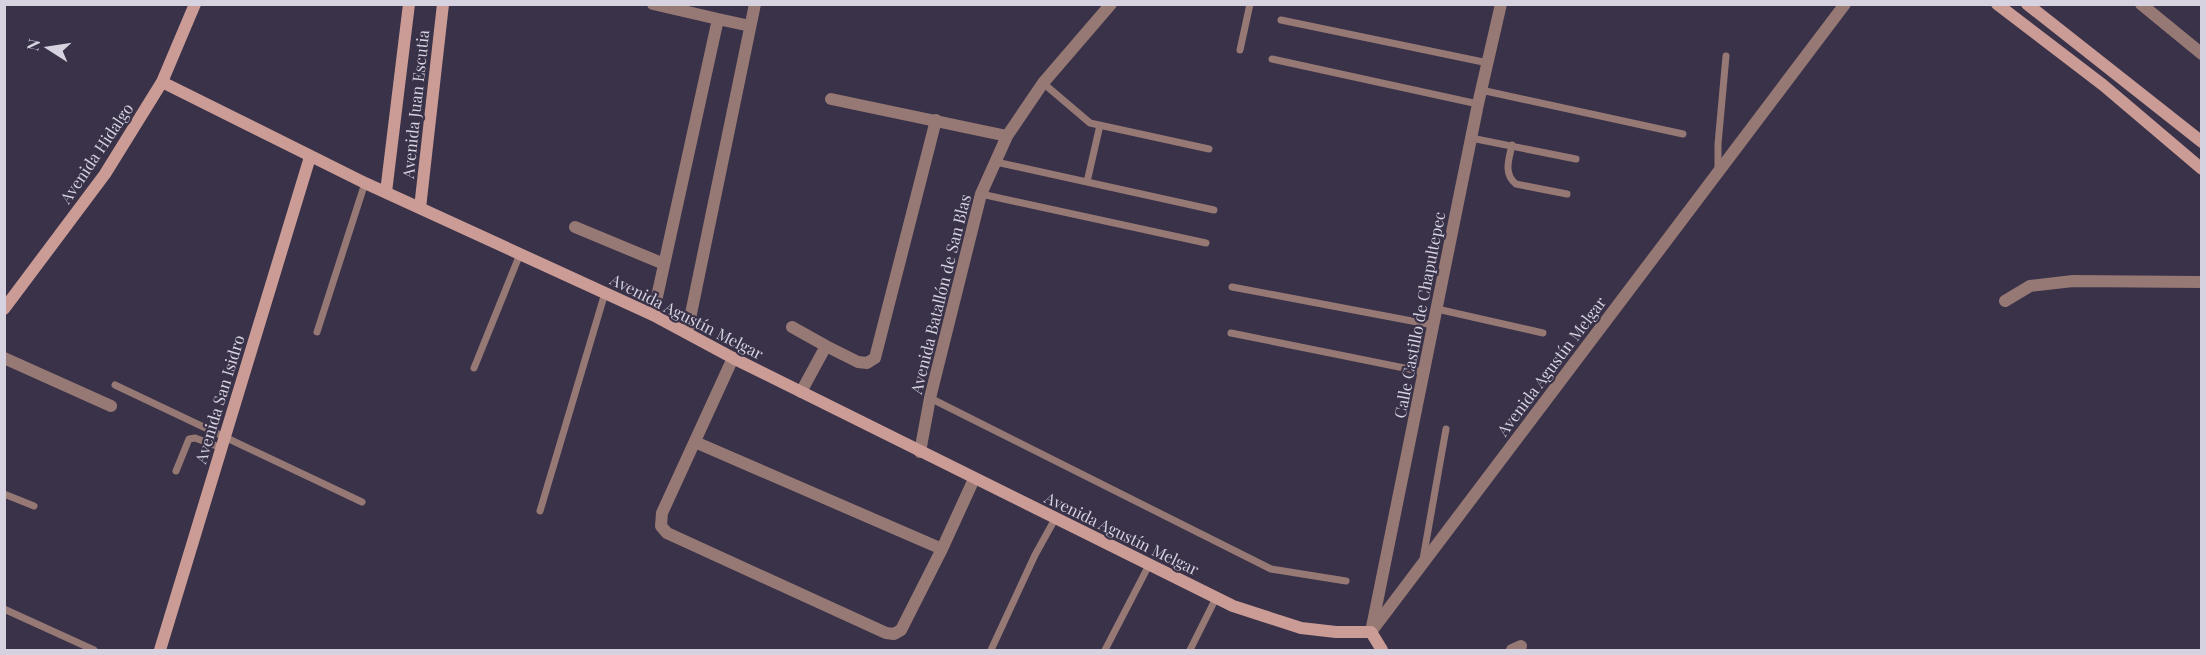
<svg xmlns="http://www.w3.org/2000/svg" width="2206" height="655" viewBox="0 0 2206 655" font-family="'Playfair Display',serif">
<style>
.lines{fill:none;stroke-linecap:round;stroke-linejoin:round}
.service{stroke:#967874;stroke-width:7}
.minor{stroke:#967874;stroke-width:12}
.tertiary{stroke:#967874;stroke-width:12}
.secondary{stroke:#cb9c96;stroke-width:12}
.labels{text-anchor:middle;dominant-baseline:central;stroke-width:4.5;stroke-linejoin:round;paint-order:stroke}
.street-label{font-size:16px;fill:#d6d2e0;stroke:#393248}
</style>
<rect width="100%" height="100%" fill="#393248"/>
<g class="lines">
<path class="service" d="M1281,20l207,43
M1240,50l10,-46
M1272,59l206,45
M1043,83l47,40 119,26
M1481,90l202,44
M1471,138l105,21
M1512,145c-3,14 -9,29 4,39l51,10
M996,162l218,48
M1718,170v-26l8,-88
M1087,182l13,-57
M981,194l225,49
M1232,287l201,38
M1437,309l106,24
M317,332l48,-149
M1231,333l193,39
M474,368l46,-114
M115,385l247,117
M930,398l341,171 75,12
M176,471l13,-32 6,-1 27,10
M4,494l30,12
M540,511l65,-218
M1423,559l23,-130
M4,609l90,41
M991,650l44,-95 20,-36
M1105,650l44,-85
M1190,650l26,-52"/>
<path class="minor" d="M653,4l65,15 -65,296
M2141,4l61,50
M718,19l32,7
M831,99l176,37
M575,227l89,37
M2005,301l25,-15 43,-5 129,1
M792,327l34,19
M687,333l68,-329
M4,358l107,48
M733,358l-71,155 -1,13 6,7 219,100 8,1 7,-4 41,-81 32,-70
M801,392l25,-46 32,16 9,1 8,-5 61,-238
M695,442l247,107
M920,452l10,-54 51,-204 26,-58 36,-53 68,-79
M1371,632l107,-528 23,-100
M1512,650l9,-4"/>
<path class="tertiary" d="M1371,632l474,-628"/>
<path class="secondary" d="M1997,4l106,81 99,84
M2027,4l175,138
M162,82l203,101 288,132 80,43 500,248 68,22 35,4h35l11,18
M386,192l23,-188
M420,208l23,-204
M4,309l101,-135 57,-92 33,-78
M160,650l150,-493"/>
</g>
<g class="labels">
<g class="street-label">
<text transform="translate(415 104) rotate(-84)">Avenida Juan Escutia</text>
<text transform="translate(96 153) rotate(-56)">Avenida Hidalgo</text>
<text transform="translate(940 294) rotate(-76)">Avenida Batallón de San Blas</text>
<text transform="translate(1419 315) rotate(-79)">Calle Castillo de Chapultepec</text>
<text transform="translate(687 316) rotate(27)">Avenida Agustín Melgar</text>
<text transform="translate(1551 366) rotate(-53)">Avenida Agustín Melgar</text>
<text transform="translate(219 399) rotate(-73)">Avenida San Isidro</text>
<text transform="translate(1122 533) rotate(26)">Avenida Agustín Melgar</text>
</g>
</g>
<rect width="2206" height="655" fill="none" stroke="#d6d2e0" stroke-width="12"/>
<g transform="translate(48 48) rotate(282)" stroke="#393248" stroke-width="4.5" paint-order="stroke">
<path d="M0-4.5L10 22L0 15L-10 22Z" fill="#d6d2e0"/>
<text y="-9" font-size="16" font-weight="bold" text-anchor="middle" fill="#d6d2e0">N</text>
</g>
</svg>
